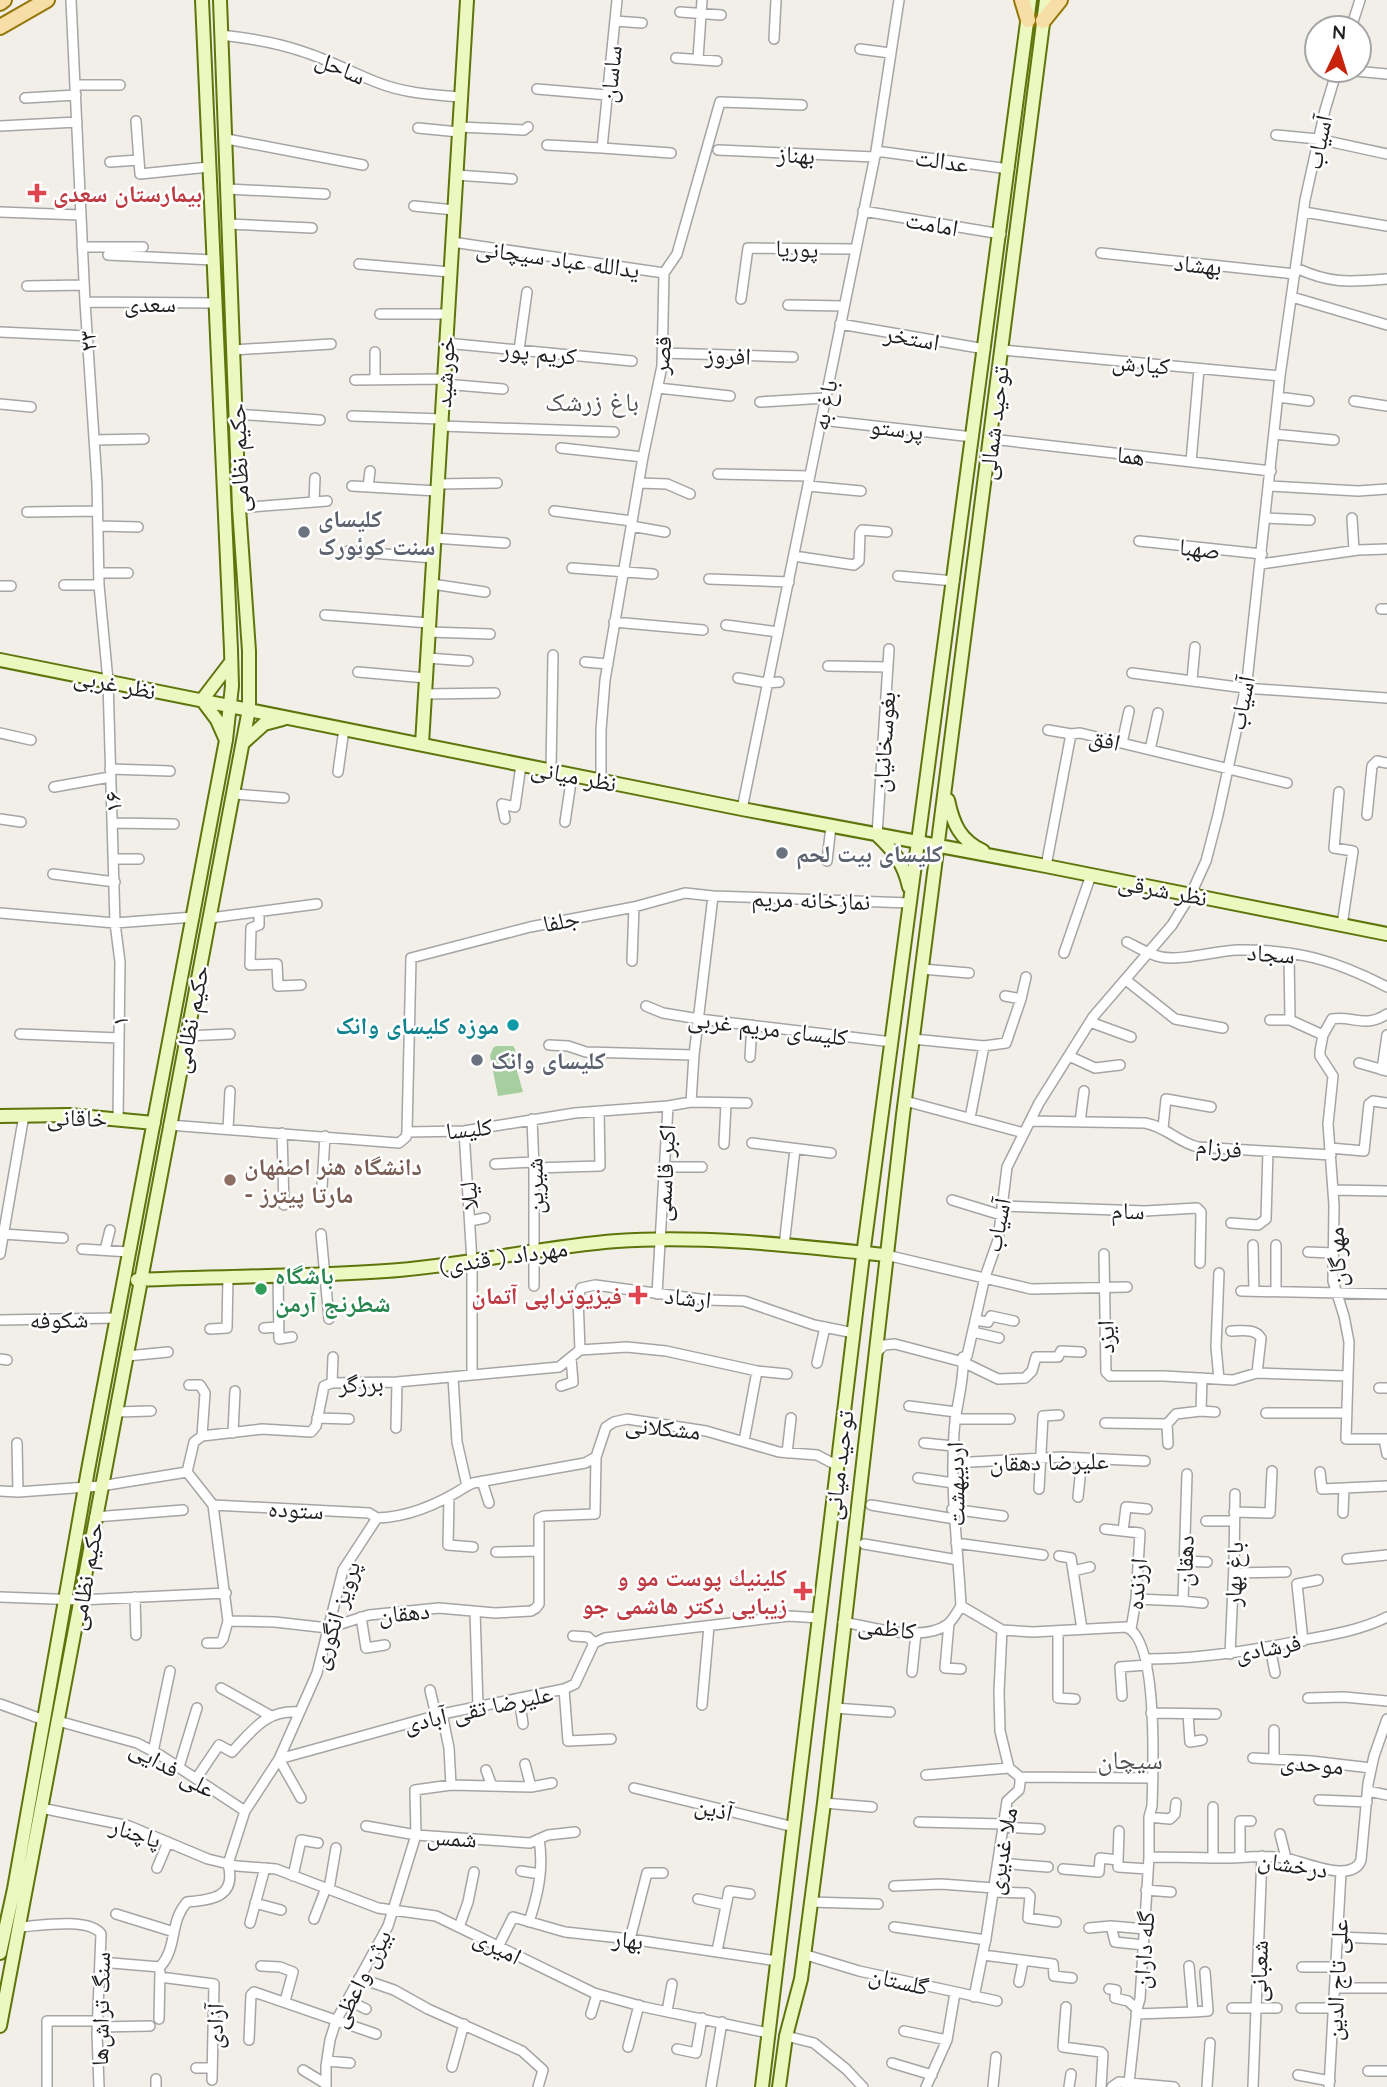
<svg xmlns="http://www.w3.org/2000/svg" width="1387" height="2087" viewBox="0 0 1387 2087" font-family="Quicksand,'Noto Naskh Arabic',sans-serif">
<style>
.forest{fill:#a7ce9f}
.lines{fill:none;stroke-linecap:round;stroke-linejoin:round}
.street-casing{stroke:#a5a5a5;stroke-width:12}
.secondary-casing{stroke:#5d750b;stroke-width:16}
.primary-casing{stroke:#957708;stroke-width:18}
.street{stroke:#fff;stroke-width:9}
.secondary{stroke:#edf7c0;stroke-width:12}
.primary{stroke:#f7dea7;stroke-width:14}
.health-dot{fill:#e0444e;stroke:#fff;stroke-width:2.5}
.worship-dot{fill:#6b7280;stroke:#fff;stroke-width:2.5}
.culture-dot{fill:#0f9aa8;stroke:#fff;stroke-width:2.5}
.education-dot{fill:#8d6e63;stroke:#fff;stroke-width:2.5}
.leisure-dot{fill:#2e9e5b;stroke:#fff;stroke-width:2.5}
.labels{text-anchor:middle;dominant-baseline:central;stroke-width:5;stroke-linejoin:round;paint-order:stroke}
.street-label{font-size:24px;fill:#212121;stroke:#fff}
.health-label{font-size:24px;font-weight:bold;fill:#be3a42;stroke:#fff;text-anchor:end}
.worship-label{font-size:24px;font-weight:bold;fill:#5b616d;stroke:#fff;text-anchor:start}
.culture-label{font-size:24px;font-weight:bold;fill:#0d838f;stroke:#fff;text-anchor:end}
.education-label{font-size:24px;font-weight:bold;fill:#785e54;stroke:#fff;text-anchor:start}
.leisure-label{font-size:24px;font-weight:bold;fill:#27864d;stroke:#fff;text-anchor:start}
.neighbourhood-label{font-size:26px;fill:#545454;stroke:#fff}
</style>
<rect width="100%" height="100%" fill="#f1efe8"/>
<path class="forest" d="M496,1046h17l2,3 2,22 6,21 -25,4 -8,-40 3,-8z"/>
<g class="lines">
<defs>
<path id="street" d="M71,0l14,302 12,181 2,102 9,96 7,242 5,39 -2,157
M617,0l-15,148 69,5
M680,12l41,3
M615,21l27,2
M1351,28l9,-28
M221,35c27,3 54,7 80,16 26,8 50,21 75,31 27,11 56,13 85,15
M774,39l2,-39
M860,49l30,4
M676,58l41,3
M698,59l4,-59
M1344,70l43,4
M76,85h44
M537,89l70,6
M25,98l51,-3
M136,121l4,53 69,-7
M0,126l77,-4
M459,127l65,3 4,-3
M418,128l41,4
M1276,135l42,4 69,15
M227,139l136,26
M547,145l55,3
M718,150l157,7
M876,151l133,18
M110,162l29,-2
M456,175l56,4
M228,189l97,5
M414,206l40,4
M863,211l138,23
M0,212l81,3
M1304,212l83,14
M228,224l84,4
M452,242l212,31
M82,247h61
M1101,253l194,21
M108,255l105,5
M359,264l91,8
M1296,268c35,16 53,14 91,11
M27,286l57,-1
M1292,297l95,28
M741,299l7,-51 107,1
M85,302l130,1
M788,305l56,1
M380,314h68
M840,324l145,25
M0,332l87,4
M446,343l186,18
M233,350l98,-6
M519,350l8,-58
M1003,350l277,26
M663,353l130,4
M375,379v-27
M355,380l89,-1
M444,384l59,5
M658,388l72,8
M1278,397l31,4
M1354,401l33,5
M760,402l65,-4
M0,404l31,3
M236,414l84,6
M352,416l90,3
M821,420l152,17
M441,426l173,6
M1274,434l60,6
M991,439l280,32
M94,440l50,-1
M561,448l82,9
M1191,462l8,-93
M718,474l92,2
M639,483l28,1 23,10
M438,484l59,-1
M352,486l85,5
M808,486l53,5
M1269,486l89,5 29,-2
M368,487l2,-16
M314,502l1,-24
M239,508l88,-7
M554,511l78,10
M27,512l70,-1
M1266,518l44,2
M1352,518l2,32
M98,526l40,1
M631,526l34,6
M434,538l71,5
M1139,541l123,13
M348,551l85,7
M794,556l60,9 5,-4 1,-28 2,-3 25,2
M1261,564l97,-14 29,-1
M572,568l81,6
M99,573h29
M898,576l56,5
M709,579l80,3
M432,584l53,8
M64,585h35
M0,586h11
M1381,609h6
M325,615l104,8
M614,622l89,8
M726,625l52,7
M429,632l61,2
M427,658l41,3
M585,662l23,2
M828,666l60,1
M358,672l68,6
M1132,673l113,15 142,10
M738,678l29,5 12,-1
M1192,680l3,-33
M425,694l70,-1
M1048,730l23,4 9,-1 207,50
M0,733l31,7
M1122,743l7,-32
M1150,750l8,-37
M110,769l60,2
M551,770l2,-115
M338,772l6,-43
M601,780v-50l4,-50 38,-223 19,-91 2,-93 13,-19 43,-152 82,3
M54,787l56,-10
M1339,792l-5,56 19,3 -11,74
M235,794l49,4
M742,809l134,-658 23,-151
M1367,815l5,-49 5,-5 10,2
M0,819l21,3
M505,819l-3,-15 13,3 6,-42
M565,822l7,-47
M114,823l60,1
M877,835l12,-186
M114,859h25
M827,861l4,-35
M1046,866l25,-132
M53,874l62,8
M259,912v13l-8,3 -1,37 27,-1 1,22 23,-1
M0,913l115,10 79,-6
M210,918l107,-14
M1127,942c10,5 23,13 34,15 20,4 54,-6 76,-7 59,-1 98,10 150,37
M1064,953l27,-78
M1289,953l1,67
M632,961l2,-54
M922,969l47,4
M1126,980l49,39 48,9
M1005,996l16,3
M646,1006l17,7 36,6 193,23
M1387,1014c-23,15 -35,1 -55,5l-9,16 -3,16v5l13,20 -5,48 6,81 -1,76 11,35 5,26 -3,97h41
M1270,1020h20l33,15
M1090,1022l41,15
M20,1034l99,4
M186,1036l44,-2
M913,1039l71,7 22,-3 15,-44 5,-22
M549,1045l19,1 18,6 108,3
M1069,1056l26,12 25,-3
M750,1057l2,-32
M1359,1063l28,8
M1382,1070l5,-35
M905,1101l119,32
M691,1102l3,-47 19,-159
M970,1118l14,-72
M532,1119l2,49v118
M1030,1121l115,2c22,4 32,19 53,24l133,8
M1080,1122l4,-31
M169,1125l230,18 7,-6 1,-5 4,-174 119,-31 104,-20 51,-14 28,3 197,7
M1163,1128l3,-29 45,8
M228,1129l2,-38
M464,1131l8,131v113
M407,1132l57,-1 111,-18 93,-7 23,-4 56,1
M282,1133l2,72
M752,1143l79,10
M724,1144l2,-40
M1330,1148l34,3 5,-47 4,-3 14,2
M495,1164l39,-2
M665,1167h37
M534,1168l66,-2 -1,-55
M322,1187l3,-51
M1333,1190l54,1
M952,1200l49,15
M1002,1206l143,5 52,-3 4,4 -1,51
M470,1221l15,-3
M1231,1223l27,2 8,-6 2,-68
M3,1234l60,4
M321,1234l8,85
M1253,1245l1,46
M1276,1245v46
M784,1246l11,-97
M82,1249l48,3
M105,1250l5,-20
M1308,1252l25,1
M0,1254l24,-139
M1104,1254l2,118 4,4h54l69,4 24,-7 91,3
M886,1255l145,34 96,-2
M1219,1273l-3,74 3,32
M278,1275l1,64 13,-2
M1241,1291l146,3
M657,1294l11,-188
M0,1320l117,-2
M975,1320l13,2 3,-6 23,5
M264,1328l14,-1
M210,1329l17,-1 1,-51
M1231,1331c10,0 24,-3 30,7l-4,35
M973,1332l26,6
M580,1350l-2,-52 3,-10 14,-3 112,15 37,1 70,24 40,8
M877,1352l7,-7 11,-1 68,18 35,17 27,-1 7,-7 4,-14h22l3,-6 20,1
M127,1356l41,-4
M0,1359l7,1
M963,1362l4,-6 18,-79 13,-37 9,-73 32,-64 54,-86 79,-92 19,-31 15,-33 12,-46 29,-134 33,-305 25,-176 20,-90 12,-40
M817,1363l8,-36
M332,1383l1,-26
M189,1385h11l5,8 -3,43
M561,1386l12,-4 -2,-24
M1379,1388h8
M909,1406l47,6
M1201,1411l14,1
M116,1412l35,-1
M1266,1413h81
M317,1418l32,1
M955,1419h55
M1105,1423l62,1 9,-10 25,-3 1,-33
M1167,1424l1,20
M396,1428l1,-46
M233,1433l2,-42
M1384,1439l3,15
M744,1441l13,-70
M17,1443l1,49
M924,1443l29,3
M787,1453l4,-35
M953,1463l109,-6 83,4
M187,1472l7,-30 8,-6 60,-7 49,3 5,-6 8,-40 8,-3 65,-1 162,-15 21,-17 47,-3 39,4 91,20 30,3
M187,1472l26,33 15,116 -5,18 -3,4h-13
M1320,1472l2,17 65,-3
M918,1478l36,5
M482,1481l7,22
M467,1486l6,-3 112,-20 11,-6
M1039,1489l4,-73 16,-1
M0,1491l18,1 83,-6 86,-14
M1078,1497l4,-39
M449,1498l-1,47 25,2
M213,1505l156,8 8,5
M871,1505l84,14
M952,1509l51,7
M1234,1512l36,1 2,-42
M1343,1513l1,-25
M95,1517l88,-7
M1206,1521h28
M1105,1529l35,4 -4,66 -5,30
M1123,1531l3,-24 21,2
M956,1543l87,12
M864,1544l94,16
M496,1552l42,-1
M1059,1556l12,2 11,71
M1347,1559l40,-4
M1184,1561l23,1
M1073,1571l17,-4
M1234,1573l52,-1
M0,1597l80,3 146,-7
M135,1597l1,38
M1136,1599l47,2 4,-127
M1183,1601l20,2
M961,1606l41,24 31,2 93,-5c33,12 27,147 26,179l-3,11v40l-9,142 -3,10 -8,74
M961,1606c-3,-58 -11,-115 -7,-173 1,-25 11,-52 9,-76
M475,1611l3,96
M361,1617l5,31 19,-3
M228,1621l47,1 53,6 41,-13 70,-7 56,5 36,-2 5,-3 3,-4v-86l5,-2 51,-2 1,-57 10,-30 8,-5 13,-3 79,12 73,21 38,3 21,11
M843,1622c28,5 80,21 105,2 5,-4 9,-12 13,-18
M949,1623l-4,45 16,1
M1058,1631v67l17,1
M573,1636l15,1 6,6
M1303,1641l-6,-57 21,-4
M1270,1647l5,26
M1230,1654l4,-89 1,-71
M1147,1659c53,0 104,-8 156,-19 28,-5 58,-10 84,-23
M912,1672l4,-39
M221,1688l50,28
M564,1689l4,52 43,-2
M430,1690l6,25
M1122,1696l-2,-29 27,-2
M519,1698l4,26
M1308,1698l36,-1 43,4
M0,1704l44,16
M702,1705l7,-79
M834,1708l56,4
M1151,1713l65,1
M442,1714l7,34 2,37
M1188,1714l2,28 12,-2
M58,1721l79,22 23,12 85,56
M153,1752l17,-81
M1253,1758l58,3 60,7
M1274,1759v-29
M525,1764l6,23
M179,1767l18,-59
M486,1770l6,16
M926,1775l83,-7
M1020,1777l133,1
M196,1779l23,-34 13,7c21,-22 33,-42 67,-40
M634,1788l160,39
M1368,1791l19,4
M301,1798l-22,-39 163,-45 122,-25 11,-5 19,-41 11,-5 184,-22 30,2
M1319,1800l48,2
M824,1803l48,4
M41,1808l88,18 79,33 29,7 39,3 102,39 58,8 158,77 50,14 124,26
M1149,1817l21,2 5,-5 1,-11
M919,1822l85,2
M366,1826l50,9 114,8 18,-8 27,-3
M1003,1827l37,2
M1280,1834l6,24
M1149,1857c27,0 55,1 82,1 19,-1 36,-3 55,0 18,4 67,26 75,2l7,-76 6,-28 13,-37
M1240,1857v-36h11
M1213,1858v-51
M1118,1860l1,-29
M998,1863l50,4
M228,1864l17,-53 34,-52 38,-86 26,-103 34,-52c33,-1 62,-14 90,-32l-10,-44 -4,-65
M157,1868l11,-26
M1063,1869l36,3 1,-14 18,2v7l30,2
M521,1871l19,3
M293,1876l8,-36 17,3
M894,1886l47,-2 53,4
M329,1889l7,-41
M1146,1890l25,2
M994,1892l33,1 3,3 -2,22 28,4
M698,1899l28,6
M810,1902l68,2
M255,1903l26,7
M116,1914l58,18
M314,1919l12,-31
M529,1922c9,-28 15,-53 10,-83
M250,1923l15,-55
M1111,1926l34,3
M18,1927c19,-1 71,-10 83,7l-4,99 2,54
M459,1927l9,-25 6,-30
M894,1927l92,13
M1089,1928l22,-2 4,16 29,3
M1339,1937l48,2
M630,1939l17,-66h16
M498,1947l15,-30 52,15 65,7 147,22
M717,1951l12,-60 21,3
M803,1954l56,17 138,30
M983,1955l70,9 1,12 18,2
M100,1962l60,5
M261,1966l19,1 13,5 -8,29
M160,1967c18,-20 9,-45 27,-65 25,-2 50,-5 41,-38
M1302,1967h35
M160,1977l54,7 -2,96
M359,1978l35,12 34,19 94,42 21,19 -5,17
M1019,1982l4,-20
M1336,1988h51
M1109,1989l7,1 -1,8 13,3 9,8
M974,1997l12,-59 21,-137 12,-11 1,-7v-6l-11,-9 -9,-37 -1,-39 3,-62
M348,2000l18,9
M1066,2007l-3,40 38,5 2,2 -2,33
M1232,2008h45
M1301,2008h33
M667,2011l5,-27
M1193,2012l15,-1 -3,-39
M591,2014l6,-20
M1136,2014l57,-2 -4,-46
M159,2019l1,-47
M98,2027l52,-1
M904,2031l43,9
M786,2036l28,7 32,26 17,18
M249,2040l2,-45 3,-3 122,42
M628,2047l11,-42
M677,2049l19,4 6,-35
M327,2061l23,2
M892,2063l40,12
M452,2067l12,-43
M196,2068h16
M303,2070l23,14
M1368,2071h19
M1298,2075l32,6
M47,2087v-66h51
M156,2087v-8
M326,2087v-21l4,-26 6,-19 52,-95 28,-91 -1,-45 36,-5 80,2 21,-4
M711,2087l11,-65
M926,2087l21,-47 8,-47
M993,2087l3,-30
M1069,2087l2,-13
M1112,2087l7,-5 55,5
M1207,2087l3,-44
M1253,2087l9,-231
M1329,2087l12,-215"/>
<path id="secondary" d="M0,660l742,149 304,57 341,68
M202,700l29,-38
M202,700l15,20 8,18
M243,743l21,-19 19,-5
M422,744l45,-744
M948,800c5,24 12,40 35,51
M877,835c17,16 27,29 32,52
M0,1116l69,-1 85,8
M137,1280c83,-4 166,-3 249,-9 77,-5 153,-24 231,-30 89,-6 181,5 269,14
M0,1953l14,-64 74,-419 138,-730 6,-54 -1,-36 -29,-650
M0,2026l249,-1317v-58l-10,-143 -19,-508
M762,2087l101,-832 167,-1255
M779,2087l7,-51 15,-57 23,-176 79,-688 143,-1115"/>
<path id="primary" d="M1022,0l6,20
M0,3l4,-3
M1043,21l17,-21
M0,27l47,-27"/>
</defs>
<use href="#street" class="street-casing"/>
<use href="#secondary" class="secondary-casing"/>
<use href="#primary" class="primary-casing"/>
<use href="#street" class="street"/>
<use href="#secondary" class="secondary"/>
<use href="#primary" class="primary"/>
</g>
<g class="health-dot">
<path d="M33.5 182.5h7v7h7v7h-7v7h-7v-7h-7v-7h7z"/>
<path d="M634.5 1284.5h7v7h7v7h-7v7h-7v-7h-7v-7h7z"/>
<path d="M799.5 1580.5h7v7h7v7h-7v7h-7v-7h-7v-7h7z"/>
</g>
<g class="worship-dot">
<circle cx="304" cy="532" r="7"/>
<circle cx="782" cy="853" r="7"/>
<circle cx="477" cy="1060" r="7"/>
</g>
<circle class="culture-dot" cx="513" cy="1025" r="7"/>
<circle class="education-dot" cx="230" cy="1180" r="7"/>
<circle class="leisure-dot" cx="261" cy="1289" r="7"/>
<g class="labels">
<g class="street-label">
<text transform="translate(341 67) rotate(23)">ساحل</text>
<text transform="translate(610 74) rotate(-84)">ساسان</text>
<text transform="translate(1318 142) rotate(-78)">آسیاب</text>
<text transform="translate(796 154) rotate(3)">بهناز</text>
<text transform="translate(942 160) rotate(8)">عدالت</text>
<text transform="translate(932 223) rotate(10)">امامت</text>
<text transform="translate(797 248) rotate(2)">پوریا</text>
<text transform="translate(558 258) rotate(8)">یدالله عباد سیچانی</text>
<text transform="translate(1198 264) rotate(6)">بهشاد</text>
<text x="150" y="303">سعدی</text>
<text transform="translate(912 337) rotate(10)">استخر</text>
<text transform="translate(87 341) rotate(-94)">۲۳</text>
<text transform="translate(539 352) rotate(6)">کریم پور</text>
<text transform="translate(661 355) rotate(-85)">قصر</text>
<text transform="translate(728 355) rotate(2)">افروز</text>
<text transform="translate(1141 363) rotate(5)">کیارش</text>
<text transform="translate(444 372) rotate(-87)">خورشید</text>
<text transform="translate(824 405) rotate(-79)">باغ به</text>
<text transform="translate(993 423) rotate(-83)">توحید شمالی</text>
<text transform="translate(897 428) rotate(7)">پرستو</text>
<text transform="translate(1131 455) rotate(7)">هما</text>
<text transform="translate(238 458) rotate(-92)">حکیم نظامی</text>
<text transform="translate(1200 548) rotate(6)">صهبا</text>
<text transform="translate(115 683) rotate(11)">نظر غربی</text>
<text transform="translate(1241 703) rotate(-79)">آسیاب</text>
<text transform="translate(1105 739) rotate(13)">افق</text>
<text transform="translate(883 742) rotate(-86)">بغوسخانیان</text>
<text transform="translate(574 775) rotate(11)">نظر میانی</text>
<text transform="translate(112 802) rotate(-95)">۱۶</text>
<text transform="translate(1163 889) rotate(11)">نظر شرقی</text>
<text transform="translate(811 899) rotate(2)">نمازخانه مریم</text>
<text transform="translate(561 920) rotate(-11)">جلفا</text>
<text transform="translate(1271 953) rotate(4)">سجاد</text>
<text transform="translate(190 1019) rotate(-79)">حکیم نظامی</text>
<text transform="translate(119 1021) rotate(-90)">۱</text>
<text transform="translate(768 1027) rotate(7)">کلیسای مریم غربی</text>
<text transform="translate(77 1117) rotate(2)">خاقانی</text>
<text transform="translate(469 1128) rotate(-6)">کلیسا</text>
<text transform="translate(1219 1147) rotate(6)">فرزام</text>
<text transform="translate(664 1173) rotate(-87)">اکبر قاسمی</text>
<text transform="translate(534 1186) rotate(-91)">شیرین</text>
<text transform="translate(468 1196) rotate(-94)">لیلا</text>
<text transform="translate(1128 1210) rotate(1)">سام</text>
<text transform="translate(997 1225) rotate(-79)">آسیاب</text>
<text transform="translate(503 1256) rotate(-8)">مهرداد ( قندی)</text>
<text transform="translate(1336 1257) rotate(-93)">مهرگان</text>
<text transform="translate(688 1297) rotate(6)">ارشاد</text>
<text transform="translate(59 1319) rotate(-1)">شکوفه</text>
<text transform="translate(1105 1337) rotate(-91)">ایزد</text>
<text transform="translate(361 1383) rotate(-2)">برزگر</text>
<text transform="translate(663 1427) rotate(6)">مشکلانی</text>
<text transform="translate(1049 1461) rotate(-1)">علیرضا دهقان</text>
<text transform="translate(838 1465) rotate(-83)">توحید میانی</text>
<text transform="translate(955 1484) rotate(-91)">اردیبهشت</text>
<text transform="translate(296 1509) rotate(3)">ستوده</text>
<text transform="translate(1184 1561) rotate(-88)">دهقان</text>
<text transform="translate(1233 1574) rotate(-88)">باغ بهار</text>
<text transform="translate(85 1576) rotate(-80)">حکیم نظامی</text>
<text transform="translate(1136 1584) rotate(-85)">ارزنده</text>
<text transform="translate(404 1612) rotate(-5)">دهقان</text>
<text transform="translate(335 1615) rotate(-72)">پرویز انگوری</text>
<text transform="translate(887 1627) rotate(7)">کاظمی</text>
<text transform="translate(1268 1647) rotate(-10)">فرشادی</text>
<text transform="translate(478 1708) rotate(-12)">علیرضا تقی آبادی</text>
<text transform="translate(1312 1763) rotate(5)">موحدی</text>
<text transform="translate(173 1768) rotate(29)">علی فدایی</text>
<text transform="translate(714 1808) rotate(14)">آذین</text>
<text transform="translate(136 1832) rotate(18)">پاچنار</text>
<text transform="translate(452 1837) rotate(4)">شمس</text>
<text transform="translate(1001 1851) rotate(-80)">ملا غدیری</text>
<text transform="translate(1293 1864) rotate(9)">درخشان</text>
<text transform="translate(628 1939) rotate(7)">بهار</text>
<text transform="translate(498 1946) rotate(27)">امیری</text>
<text transform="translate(1143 1950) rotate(-86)">گله داران</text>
<text transform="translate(1258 1971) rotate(-88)">شعبانی</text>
<text transform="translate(360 1978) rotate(-63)">بیژن واعظی</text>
<text transform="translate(899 1980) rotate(13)">گلستان</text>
<text transform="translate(1336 1980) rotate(-87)">علی تاج الدین</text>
<text transform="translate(100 2009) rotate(-89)">سنگ تراش‌ها</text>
<text transform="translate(214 2026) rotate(-88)">آزادی</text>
</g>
<g class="health-label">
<text x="53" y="193" text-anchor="start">بیمارستان سعدی</text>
<text x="622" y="1295">فیزیوتراپی آتمان</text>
<text x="787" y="1577">كلينيك پوست مو و<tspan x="787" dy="28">زيبايى دکتر هاشمی جو</tspan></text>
</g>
<g class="worship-label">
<text x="318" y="518">کلیسای<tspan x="318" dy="28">سنت کوئورک</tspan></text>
<text x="796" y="853">کلیسای بیت لحم</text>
<text x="491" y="1060">کلیسای وانک</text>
</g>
<g class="culture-label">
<text x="499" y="1025">موزه کلیسای وانک</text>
</g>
<g class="education-label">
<text x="244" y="1166">دانشگاه هنر اصفهان<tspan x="244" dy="28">- مارتا پیترز</tspan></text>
</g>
<g class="leisure-label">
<text x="275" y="1275">باشگاه<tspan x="275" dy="28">شطرنج آرمن</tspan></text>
</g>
<g class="neighbourhood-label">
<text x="592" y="401">باغ زرشک</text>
<text x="1130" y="1759">سیچان</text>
</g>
</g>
<g transform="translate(1338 49) rotate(4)"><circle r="33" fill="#ffffff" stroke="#a6a6a6" stroke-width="2"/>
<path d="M0-5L12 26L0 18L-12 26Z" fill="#c7220b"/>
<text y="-10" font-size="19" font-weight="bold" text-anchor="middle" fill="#212121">N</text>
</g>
</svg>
